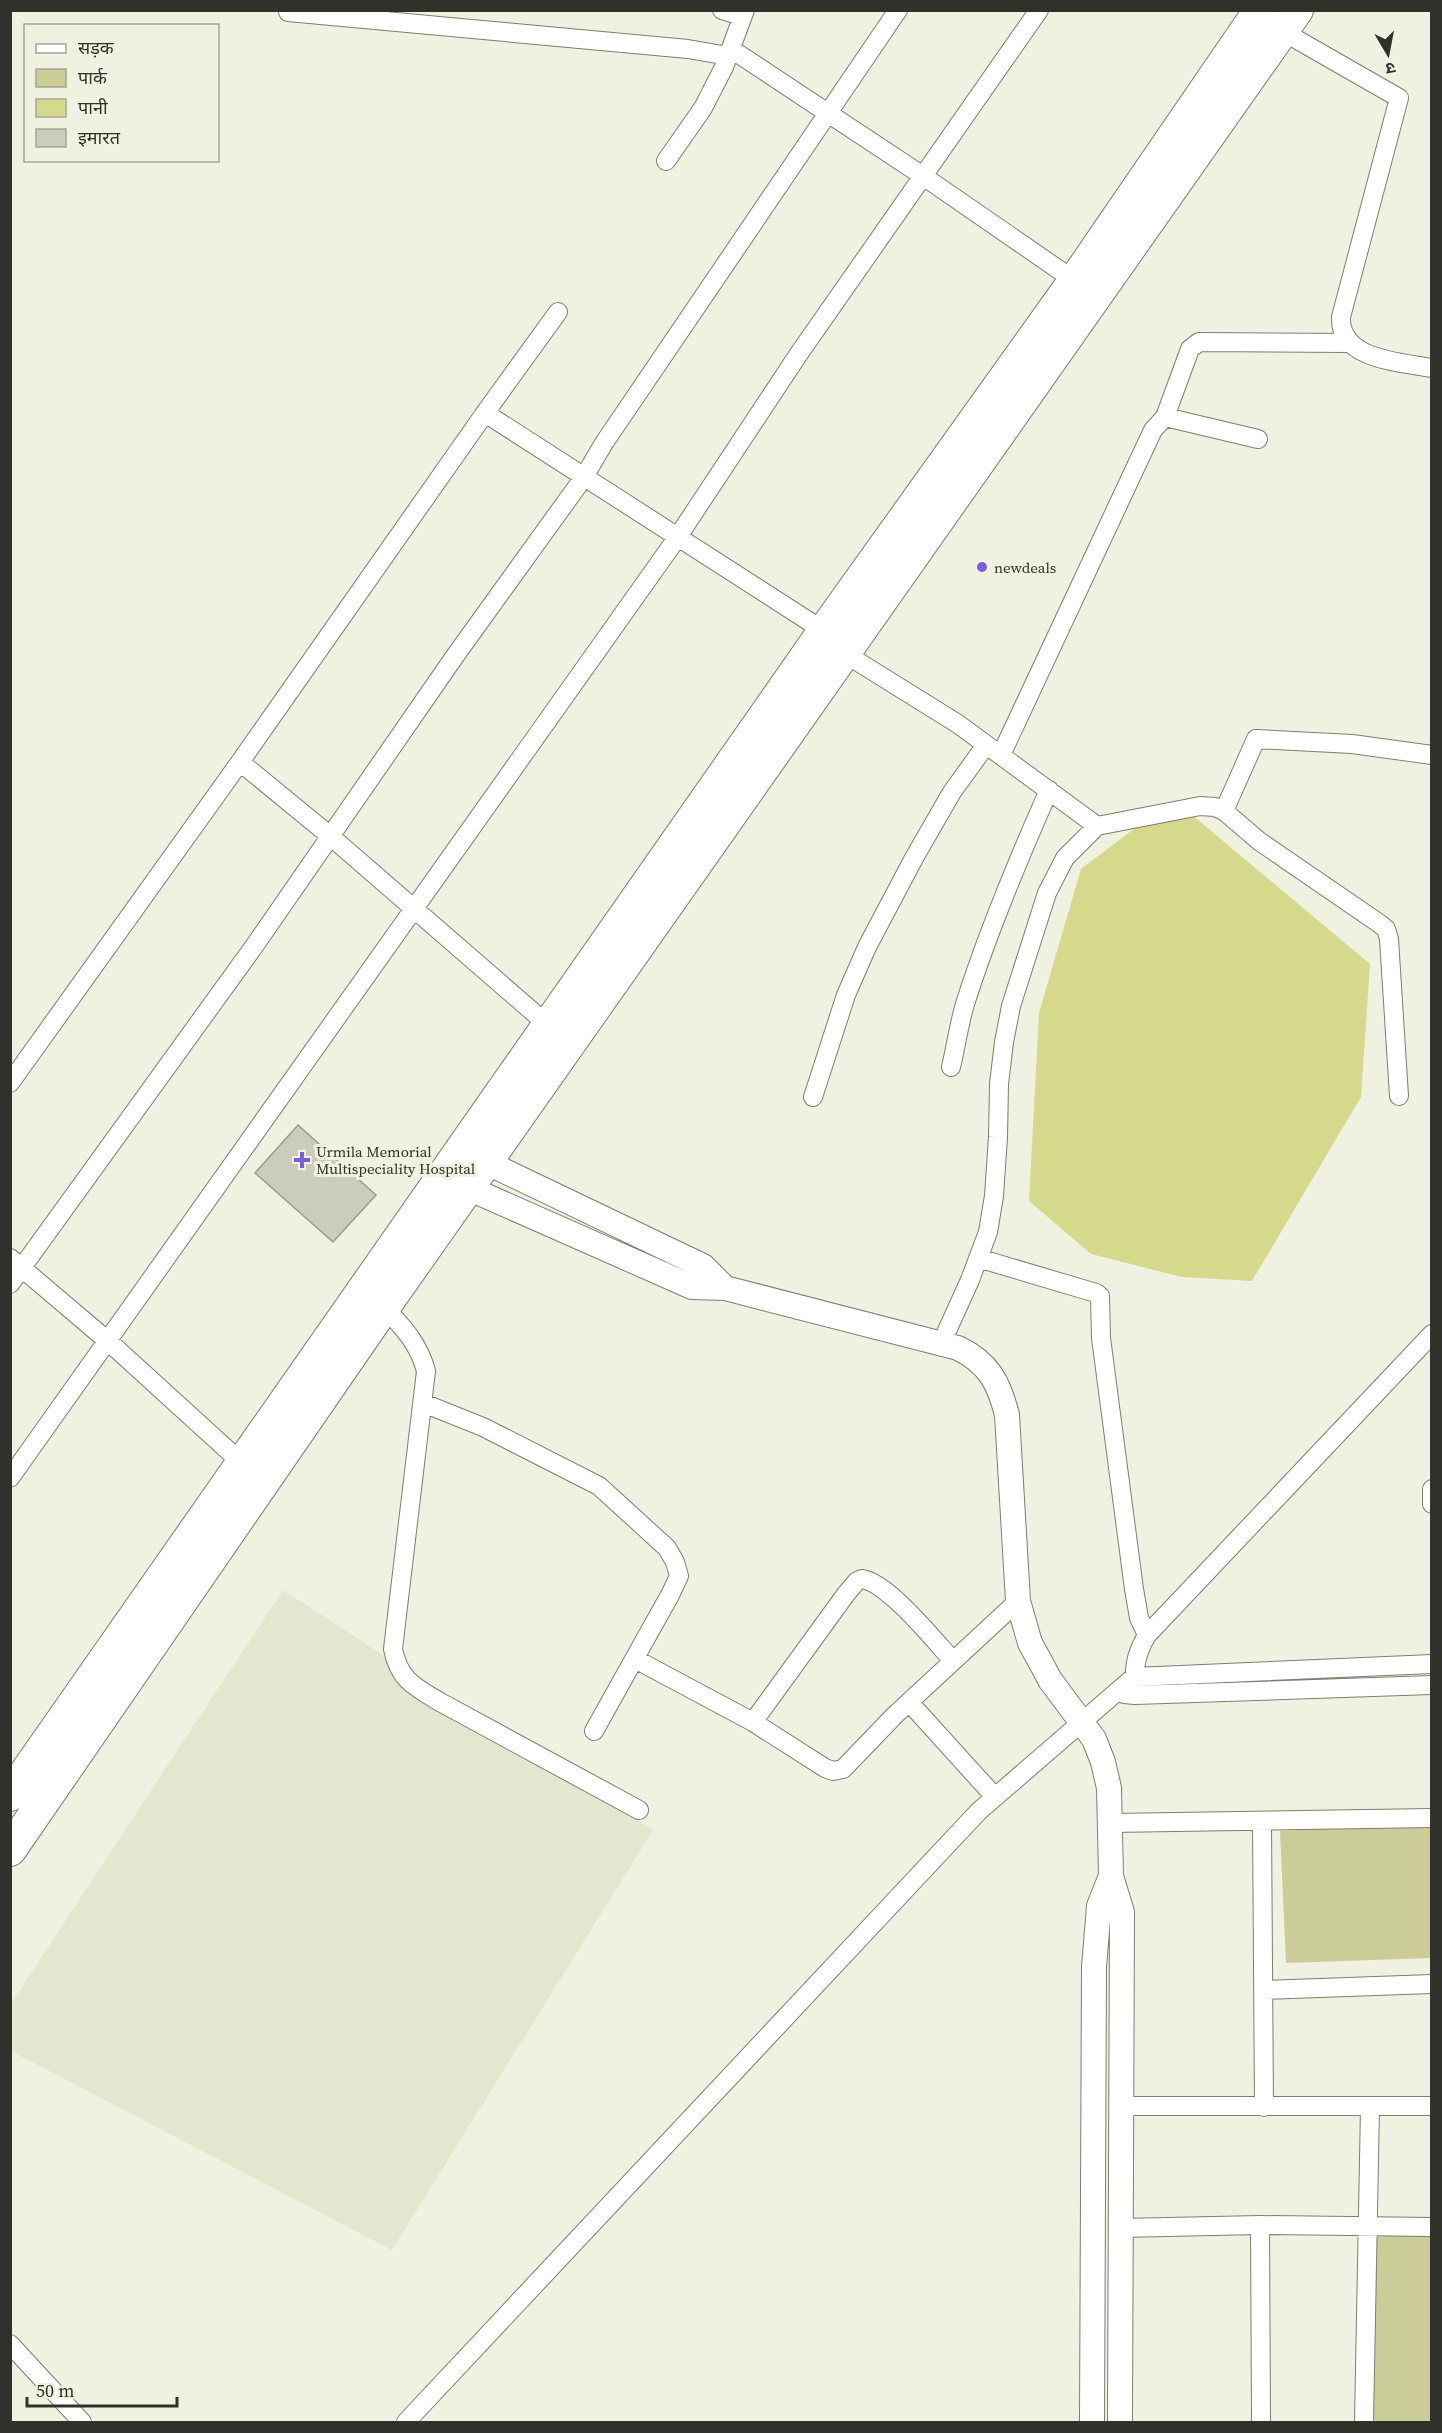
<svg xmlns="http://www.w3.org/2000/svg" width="1442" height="2433" viewBox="0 0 1442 2433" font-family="'Source Serif 4','Noto Sans Devanagari',serif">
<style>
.built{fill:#e4e6cf}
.green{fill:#cacd97}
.water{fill:#d5d98b}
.building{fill:#cbccbc;stroke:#9a9b8c;stroke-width:1.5}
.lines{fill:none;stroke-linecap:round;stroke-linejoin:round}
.minor-casing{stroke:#7c7e6f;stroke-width:20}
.tertiary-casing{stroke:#7c7e6f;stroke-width:26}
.trunk-casing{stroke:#7c7e6f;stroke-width:34}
.minor{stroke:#fff;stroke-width:18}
.tertiary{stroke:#fff;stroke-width:24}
.trunk{stroke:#fff;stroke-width:32}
.poi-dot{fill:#7a5dd8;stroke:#f0f2e1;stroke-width:2}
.labels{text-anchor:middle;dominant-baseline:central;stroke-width:6;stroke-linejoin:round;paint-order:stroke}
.poi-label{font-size:15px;fill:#31312b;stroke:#f0f2e1;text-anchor:start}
</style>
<rect width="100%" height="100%" fill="#f0f2e1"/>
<path class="built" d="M283,1590l370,240 -261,420 -381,-199 -1,-46z"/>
<path class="green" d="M1431,1824v134l-145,5 -6,-132z
M1431,2233v189h-59l4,-188z"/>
<path class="water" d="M1191,814l179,150 -9,133 -109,184 -70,-4 -91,-23 -62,-53 10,-188 42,-144 66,-50z"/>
<path class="building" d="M298,1125l78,70 -43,47 -78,-69z"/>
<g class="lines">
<defs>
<path id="minor" d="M722,10l19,6
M288,12l400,37 40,7
M1282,31l117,67 -58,219c-2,43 59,45 91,51
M731,49l192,127 158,109
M666,161l37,-53 21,-41 21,-57
M485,413l339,218 20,22 114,71 139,102
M1165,417l25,-68 9,-7 152,1
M1001,755l152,-325 12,-13 93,22
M240,762l89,73 219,190
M1224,811l32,-72 96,5 80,11
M951,1067c5,-21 8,-43 14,-63 23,-73 53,-144 84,-214
M10,1083l230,-321 245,-349 73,-101
M813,1097l33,-102 21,-48 47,-89 38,-66 34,-47
M10,1258l99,84 134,122
M978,1258l118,35 4,3 1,42 33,251 5,29 8,17
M10,1284l245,-339 200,-289 129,-179 20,-34 294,-433
M384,1307c19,20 35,37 42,64l-33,278c6,31 22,38 47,53l199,108
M941,1344l29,-64 18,-48 6,-36 4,-59 1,-53 5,-42 7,-36 36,-113 18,-35 32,-32 103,-20 15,1 9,4 35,30 121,83 6,5 3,10 10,157
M423,1403l60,24 116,59 68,62 8,14 4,14 -9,19 -76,136
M10,1478l667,-940 121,-183 241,-345
M1432,1489v15
M635,1659l118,63 72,46 8,3 10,-2 52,-54 123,-114
M1124,1694l11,1 297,-10
M1135,1695c-1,-25 -1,-38 12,-60l285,-301
M909,1702l86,95
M753,1722l93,-128 11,-13 5,-2c25,3 73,62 91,82
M1262,1821l2,286
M1111,1823l321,-5
M1264,1990l168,-6
M1122,2106h310
M1260,2225l1,197
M1121,2228l139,-3 172,2
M10,2344l72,78
M406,2422l573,-611 155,-134 298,-13
M1364,2422l6,-315"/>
<path id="tertiary" d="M471,1155l232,111 22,22
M453,1178l15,10 224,99 33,1 233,60c31,15 41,35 49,67l11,186 12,42 11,20 9,17 44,59 9,23 6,26 2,88 11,36 -2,510
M1092,2422l2,-455 5,-61 12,-30"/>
<path id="trunk" d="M10,1795l814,-1164 251,-351 185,-270
M10,1850l374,-543 913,-1297"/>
</defs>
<use href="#minor" class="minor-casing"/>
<use href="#tertiary" class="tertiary-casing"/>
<use href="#trunk" class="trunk-casing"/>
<use href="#minor" class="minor"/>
<use href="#tertiary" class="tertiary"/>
<use href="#trunk" class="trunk"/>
</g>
<g class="poi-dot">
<circle cx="982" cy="567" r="6"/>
<path d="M299 1151h6v6h6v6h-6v6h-6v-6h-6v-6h6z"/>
</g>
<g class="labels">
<g class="poi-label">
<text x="994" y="567">newdeals</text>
<text x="316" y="1151">Urmila Memorial<tspan x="316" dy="17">Multispeciality Hospital</tspan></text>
</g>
</g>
<rect width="1442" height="2433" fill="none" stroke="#31312b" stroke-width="24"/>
<rect x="24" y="24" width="195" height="138" fill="#f0f2e1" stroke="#a4a598" stroke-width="1.5"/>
<rect x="36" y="44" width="30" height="9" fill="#ffffff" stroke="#a4a598" stroke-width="1.5"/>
<text x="78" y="54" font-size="18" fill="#31312b">सड़क</text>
<rect x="36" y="69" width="30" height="18" fill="#cacd97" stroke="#a4a598" stroke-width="1.5"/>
<text x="78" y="84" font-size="18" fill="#31312b">पार्क</text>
<rect x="36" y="99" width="30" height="18" fill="#d5d98b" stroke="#a4a598" stroke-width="1.5"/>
<text x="78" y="114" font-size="18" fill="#31312b">पानी</text>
<rect x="36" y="129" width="30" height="18" fill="#cbccbc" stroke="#a4a598" stroke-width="1.5"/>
<text x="78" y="144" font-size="18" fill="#31312b">इमारत</text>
<g transform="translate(1388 54) rotate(170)" stroke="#f0f2e1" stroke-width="4.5" paint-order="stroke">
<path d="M0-4.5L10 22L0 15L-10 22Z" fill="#31312b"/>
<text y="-9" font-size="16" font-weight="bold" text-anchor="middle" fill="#31312b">उ</text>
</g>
<path d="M27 2397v9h150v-9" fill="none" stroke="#31312b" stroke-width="3"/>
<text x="36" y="2397" font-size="18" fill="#31312b" stroke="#f0f2e1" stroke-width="4.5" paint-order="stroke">50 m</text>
</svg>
